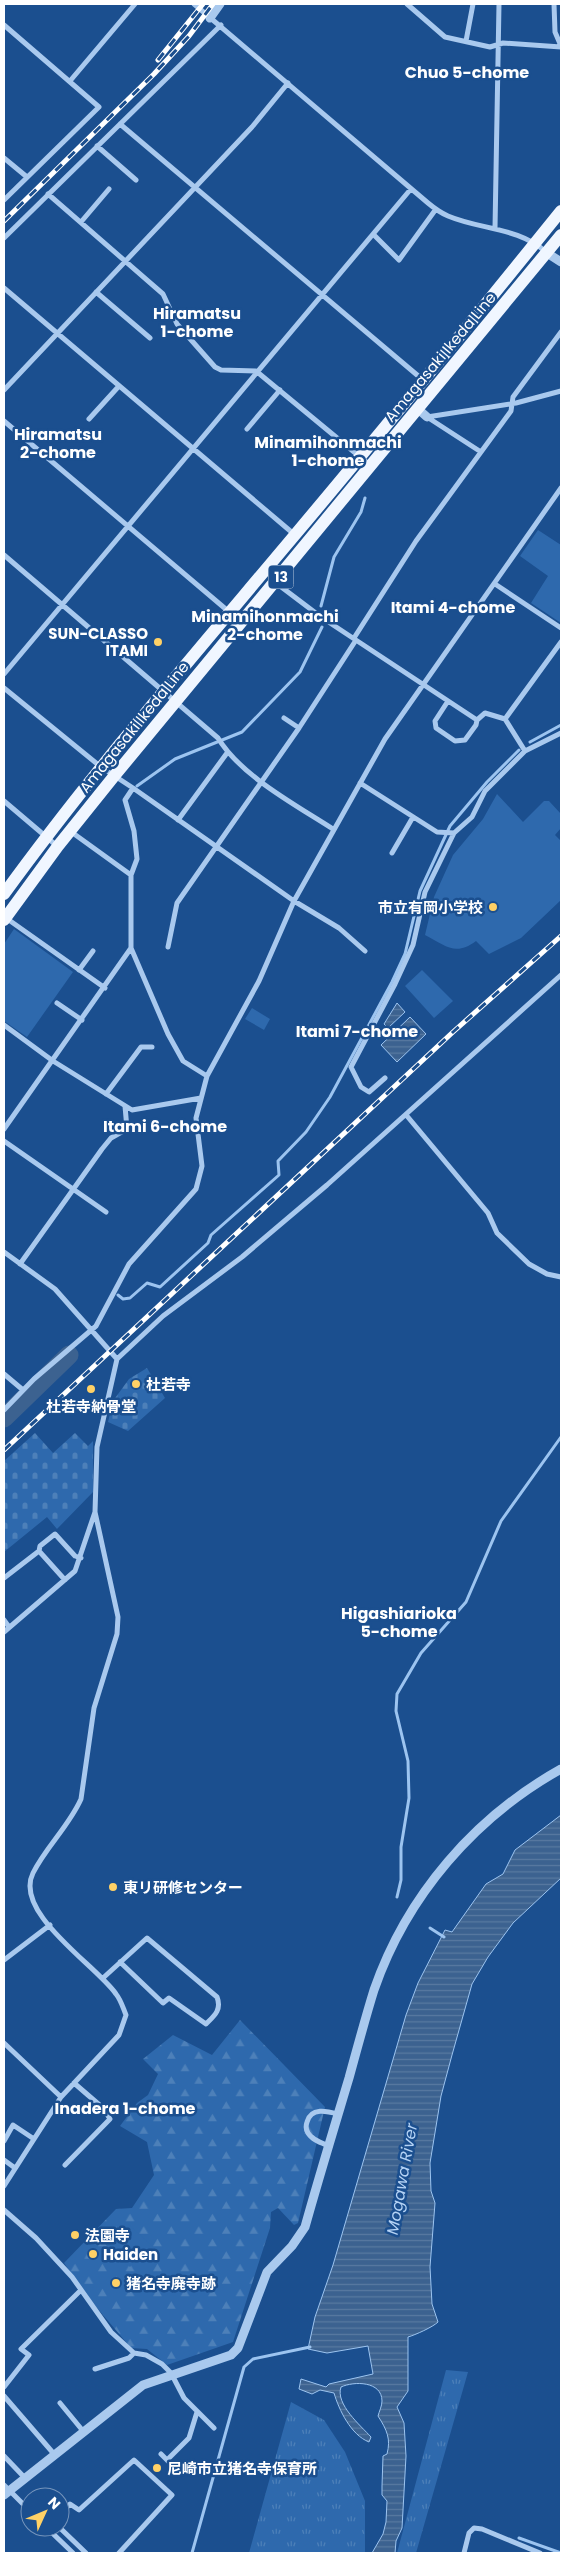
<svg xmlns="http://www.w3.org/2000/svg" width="565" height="2557" viewBox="0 0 565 2557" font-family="Poppins,'Noto Sans JP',sans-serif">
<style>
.grass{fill:url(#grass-tufts)}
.forest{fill:url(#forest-firs)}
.cemetery{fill:url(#cemetery-stones)}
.park{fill:#2e69ad}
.water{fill:url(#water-rules);stroke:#9cc4f0}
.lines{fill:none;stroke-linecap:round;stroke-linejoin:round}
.stream{stroke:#9cc4f0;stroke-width:3}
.river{stroke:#3c6290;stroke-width:19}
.minor{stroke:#a9c9ee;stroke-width:5}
.tertiary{stroke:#a9c9ee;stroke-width:9}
.primary{stroke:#f0f6ff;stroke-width:12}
.rail-casing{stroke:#fff;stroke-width:5}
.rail{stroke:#1b4f8f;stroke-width:3;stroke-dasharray:9;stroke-linecap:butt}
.poi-dot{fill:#ffd166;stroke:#1b4f8f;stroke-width:2}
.labels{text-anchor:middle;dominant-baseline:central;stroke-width:5;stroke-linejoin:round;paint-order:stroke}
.shield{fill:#1b4f8f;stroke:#bbcadd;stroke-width:1}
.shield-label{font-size:14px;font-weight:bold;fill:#fff}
.street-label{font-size:15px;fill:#fff;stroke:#1b4f8f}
.poi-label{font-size:15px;font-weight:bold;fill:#fff;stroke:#1b4f8f;text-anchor:start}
.neighbourhood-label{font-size:16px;font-weight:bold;fill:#fff;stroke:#1b4f8f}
.water-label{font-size:16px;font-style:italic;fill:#b5d3f5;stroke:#1b4f8f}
</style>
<defs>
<pattern id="grass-tufts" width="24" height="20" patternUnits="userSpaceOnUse" patternTransform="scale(1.25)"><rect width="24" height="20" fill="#2e69ad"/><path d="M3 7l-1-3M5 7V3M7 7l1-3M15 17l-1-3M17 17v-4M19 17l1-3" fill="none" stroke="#4d80b9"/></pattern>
<pattern id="forest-firs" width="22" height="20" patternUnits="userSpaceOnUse" patternTransform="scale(1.25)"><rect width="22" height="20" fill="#2e69ad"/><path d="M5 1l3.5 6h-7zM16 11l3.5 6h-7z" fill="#4d80b9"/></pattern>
<pattern id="cemetery-stones" width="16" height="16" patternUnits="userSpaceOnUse" patternTransform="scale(1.25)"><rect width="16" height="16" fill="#2e69ad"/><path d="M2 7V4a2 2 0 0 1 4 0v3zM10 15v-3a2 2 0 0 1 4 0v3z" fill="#4d80b9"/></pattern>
<pattern id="water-rules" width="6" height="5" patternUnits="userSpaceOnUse" patternTransform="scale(1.25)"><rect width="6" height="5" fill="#3c6290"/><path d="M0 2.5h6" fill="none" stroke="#597aa1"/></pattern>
</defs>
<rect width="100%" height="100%" fill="#1b4f8f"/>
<path class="grass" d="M446,2370l22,2 -52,181h-19z
M291,2402l33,18 21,32 20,49v52h-116z"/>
<path class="forest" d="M240,2020l85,87 -27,116 -4,2 -16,-17 -7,4 -1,16 -37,114 -66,23 -20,-16 -16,-1 -44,-52 -23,-33 52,-54 16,-1 22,-33 -7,-33 -27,-16 17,-23 11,-8 10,-21 -15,-15 30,-24 39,20z"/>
<path class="cemetery" d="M147,1368l18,30 -37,33 -20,-9 5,-21 16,-22z
M35,1433l18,20 22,-20 13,13 5,-5v51l-36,37 -10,-12 -43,35v-91z"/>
<path class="park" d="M538,530l23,15v78l-30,-20 17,-27 -28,-20z
M497,794l26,28 21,-21h5l12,13v14l-6,7 6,6v59l-40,38 -32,16 -13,-13c-21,16 -31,4 -51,-6l9,-38 19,-42 30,-36z
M14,929l59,43 -46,65 -23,-16v-77z
M422,970l31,31 -19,17 -29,-32z
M252,1008l18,11 -6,11 -19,-11z
M126,2222l25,23 -21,22 -24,-23z"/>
<path class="water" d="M397,1003l8,9 -17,16 -4,-4z
M410,1017l16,17 -29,28 -16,-17z
M561,1815v63l-48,45 -25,34 -16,27 -20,71 -11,41 -11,67 1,28 4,12 -5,64 2,37 6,18c-5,5 -23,13 -30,15v54l-11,16 7,16 2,33 -4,72 -6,13 -1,12h-23l11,-19 3,-12 1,-21 -5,-6v-9l1,-30 4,-2c4,-15 0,-24 -9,-38 1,-4 4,-10 4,-15 0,-20 -28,-20 -41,-14 -6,17 20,39 30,50l-2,5c-18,-7 -30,-32 -35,-49l-14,-3 -8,4 -13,-5 2,-10 25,8 3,-3 44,-10 -5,-28 -41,7 -19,-4 7,-32 18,-52 73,-250 12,-32 27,-53 7,2 34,-48 17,-10 12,-24z"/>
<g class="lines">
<path class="stream" d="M321,606l13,-49 27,-45 4,-14
M530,742l31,-17
M137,786l38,-27 67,-27 58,-60 22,-45
M118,1295l5,4 7,-1 17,-15 13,4 48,-44 3,-8 68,-60 -1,-14 28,-29 24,-35 62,-115 13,-28 15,-63 30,-65 37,-44 32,-32
M397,1897l4,-17v-33l8,-49 -1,-37 -12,-50 1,-17 24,-41 45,-51 35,-81 60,-84
M430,1928l14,9
M519,2538l42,15
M192,2553l52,-186 9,-8 57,-12"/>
<path class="river" d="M4,1418l65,-63"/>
<path class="minor" d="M194,4l234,199c6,5 13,10 20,13 33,14 70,11 98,36
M407,4l38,33 45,10 13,-4 58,4
M554,4l1,28 6,14
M4,25l95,82 -95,93
M466,41l7,-37
M70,81l65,-77
M120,124l303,256
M97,146l39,34
M4,158l23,19
M48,194l115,100 14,30 38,43 6,3 35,1 115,95
M81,222l28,-33
M495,228l4,-224
M374,235l25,25 37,-51
M4,238l217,-213
M4,288l291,247
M96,292l54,46
M4,390l248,-263 36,-44
M89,419l30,-33
M4,421l237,201
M247,429l33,-39
M481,452l-54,-35 89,-14 45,-12
M4,555l214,183c23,38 78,67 115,91
M276,583l45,34 156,103 8,-7 20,6 56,-77
M495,584l66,44
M354,638l62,-97 95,-130 2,-14 48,-65
M4,674l406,-484
M4,688l97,79 32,21 -8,12 9,31 3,28 -6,16v73l37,86 15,27 24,15
M448,701l-13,20 1,7 19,13 10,-1 11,-15 1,-5
M284,718l15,10
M505,719l20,32
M360,783l77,49 17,1 18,-16 13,-26 40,-40 36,-18
M133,788l161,113 45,27 26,23
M4,801l53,45
M178,820l49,-67
M70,831l61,44
M392,853l21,-36
M6,918l99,70
M168,947l9,-44 122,-175 57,-88
M79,970l14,-19
M57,1003l25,17
M4,1025l49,36 79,49 69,-12
M385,1078l-16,14 -8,-5 -10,-20 44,-83 18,-39 12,-53 29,-59
M106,1094l35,-47h11
M407,1116l81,97 9,20 32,31 18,10 14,3
M4,1129l127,-181
M4,1141l102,71
M4,1252l51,37 62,70
M20,1264l82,-115 9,-11 16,-9 -2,-23
M4,1374l19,16
M4,1410l30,-31 62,-53 33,-62 67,-75 6,-23 -6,-48 11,-42 52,-95 35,-80 91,-162 176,-251
M39,1551l1,-5 15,-12 20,22 6,2
M4,1578l35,-27 26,29
M4,1620l5,7
M4,1632l71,-61 20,-59
M4,1960l46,-35
M103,1978l44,-40 70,59c5,13 -3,19 -11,27l-37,-26 -6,5 -43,-41
M4,2043l57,54
M4,2141l9,-16 21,14
M329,2146c-7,-3 -17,-6 -21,-13 -2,-3 -2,-8 -1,-11 4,-15 20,-11 31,-8
M4,2160l11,8
M65,2165l45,-46 -7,-11 -29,-25
M4,2186l57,-89 58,-62 7,-20c-3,-7 -5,-15 -10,-21 -19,-28 -103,-81 -83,-121 13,-26 36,-47 48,-74l13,-91 23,-74 1,-17 -23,-105 2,-65 20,-88 46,-43 79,-59 85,-72 234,-210
M4,2210l32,28 36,39 39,55 23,21 12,2 16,9 9,9 13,25 30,30
M95,2369l34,-11 5,-5
M4,2387l25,-32 -8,-6 59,-58
M4,2396l50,58
M60,2403l23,28
M161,2454l13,13
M4,2456l21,22
M167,2460l22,-22 8,-26
M4,2485l26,26
M60,2514l10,-10 9,6 55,-50 38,35 -53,58
M46,2527l27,26
M59,2527l27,26
M464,2553l5,-20 5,-5 8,1 58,24"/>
<path class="tertiary" d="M210,18l10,-14
M547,253l14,9
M418,409l9,8
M4,2495l139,-110 88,-30 7,-7 29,-76 25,-26 13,-19c14,-50 29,-99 44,-149 8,-29 16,-59 25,-88 33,-95 101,-173 187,-221"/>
<path class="primary" d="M4,894c90,-124 191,-240 290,-358 90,-107 179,-216 267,-325
M4,920l54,-74 57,-71 446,-540"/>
<defs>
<path id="rail" d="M158,60l45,-56
M4,221l150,-147 35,-38 24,-32
M4,1450l449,-418 108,-96"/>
</defs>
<use href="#rail" class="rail-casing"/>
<use href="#rail" class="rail"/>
</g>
<g class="poi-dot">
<circle cx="158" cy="642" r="5"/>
<circle cx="493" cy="907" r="5"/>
<circle cx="136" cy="1384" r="5"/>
<circle cx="91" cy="1389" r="5"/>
<circle cx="113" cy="1887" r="5"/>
<circle cx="75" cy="2235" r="5"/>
<circle cx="93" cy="2254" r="5"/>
<circle cx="116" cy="2283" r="5"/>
<circle cx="157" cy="2468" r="5"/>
</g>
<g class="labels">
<rect class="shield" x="268.5" y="565.5" width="25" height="23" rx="4"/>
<g class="shield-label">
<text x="281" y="577">13</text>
</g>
<g class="street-label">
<text transform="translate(440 357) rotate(-50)">Amagasaki Ikeda Line</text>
<text transform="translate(134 727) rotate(-51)">Amagasaki Ikeda Line</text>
</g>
<g class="poi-label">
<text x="148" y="633" text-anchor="end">SUN-CLASSO<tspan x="148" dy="17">ITAMI</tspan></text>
<text x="483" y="907" text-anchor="end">市立有岡小学校</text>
<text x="146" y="1384">杜若寺</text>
<text x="91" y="1406" text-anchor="middle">杜若寺納骨堂</text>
<text x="123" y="1887">東リ研修センター</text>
<text x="85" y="2235">法園寺</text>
<text x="103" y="2254">Haiden</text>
<text x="126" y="2283">猪名寺廃寺跡</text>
<text x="167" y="2468">尼崎市立猪名寺保育所</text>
</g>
<g class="neighbourhood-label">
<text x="467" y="72">Chuo 5-chome</text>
<text x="197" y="313">Hiramatsu<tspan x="197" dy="18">1-chome</tspan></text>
<text x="58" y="434">Hiramatsu<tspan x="58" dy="18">2-chome</tspan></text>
<text x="328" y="442">Minamihonmachi<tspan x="328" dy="18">1-chome</tspan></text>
<text x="453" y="607">Itami 4-chome</text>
<text x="265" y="616">Minamihonmachi<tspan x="265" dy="18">2-chome</tspan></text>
<text x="357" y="1031">Itami 7-chome</text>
<text x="165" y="1126">Itami 6-chome</text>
<text x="399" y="1613">Higashiarioka<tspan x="399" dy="18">5-chome</tspan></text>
<text x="125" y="2108">Inadera 1-chome</text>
</g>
<g class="water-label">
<text transform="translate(402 2179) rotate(-80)">Mogawa River</text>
</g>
</g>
<rect width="565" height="2557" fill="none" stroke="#ffffff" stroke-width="10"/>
<g transform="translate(45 2512) rotate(46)"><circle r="24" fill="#1b4f8f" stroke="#7695bc"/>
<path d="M0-4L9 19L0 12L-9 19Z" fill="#ffd166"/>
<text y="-8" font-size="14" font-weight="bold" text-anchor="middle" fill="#ffffff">N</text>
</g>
</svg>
